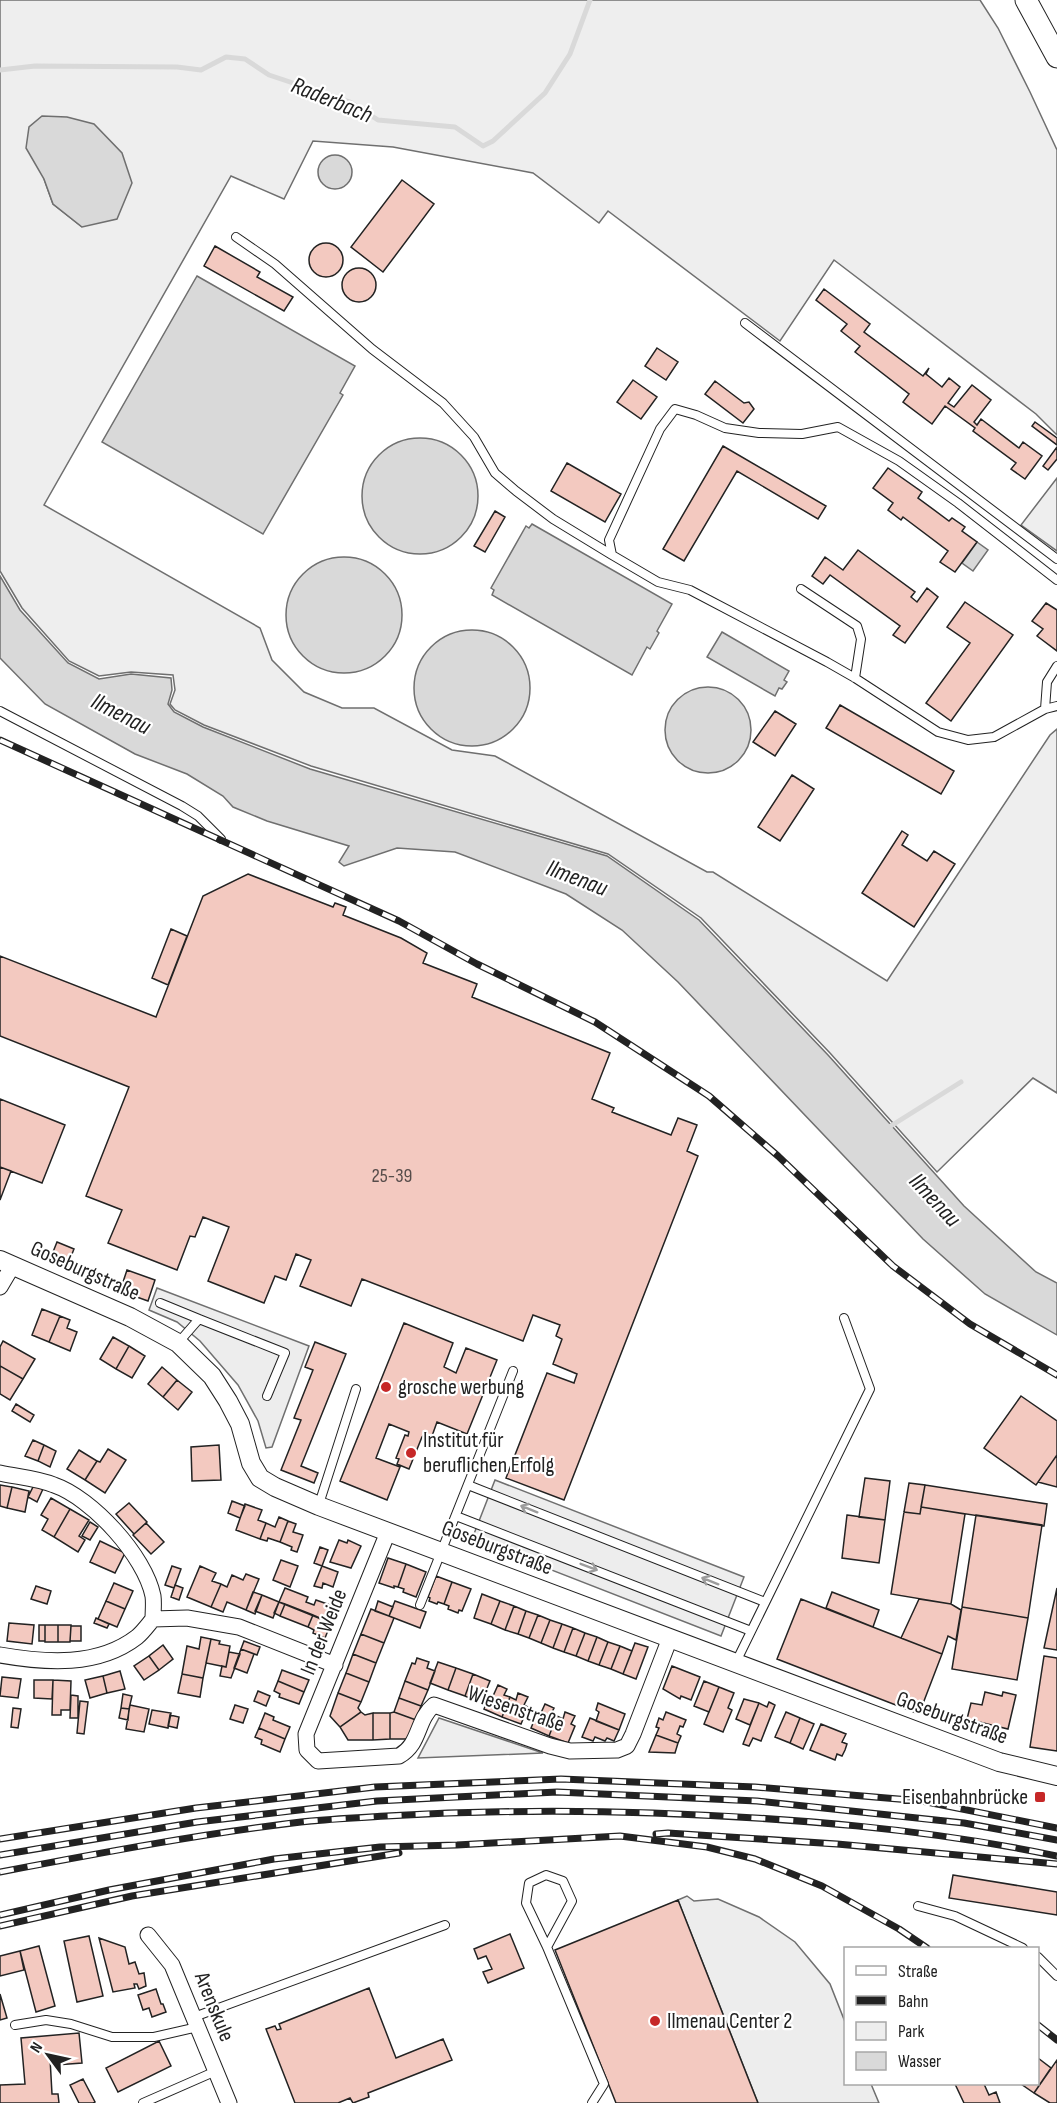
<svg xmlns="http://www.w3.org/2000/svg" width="1057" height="2103" viewBox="0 0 1057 2103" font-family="'Sofia Sans Condensed',sans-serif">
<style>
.green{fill:#eee;stroke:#6f6f6f;stroke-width:1.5;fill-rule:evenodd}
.parking{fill:#ededed;stroke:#6f6f6f;stroke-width:1.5}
.water{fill:#d9d9d9;stroke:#6f6f6f;stroke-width:1.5}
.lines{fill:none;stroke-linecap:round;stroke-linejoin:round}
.stream{stroke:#d9d9d9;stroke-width:5}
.building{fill:#f3c9c0;stroke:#222;stroke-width:1.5}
.service-casing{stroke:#222;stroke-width:10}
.minor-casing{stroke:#222;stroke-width:17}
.tertiary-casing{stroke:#222;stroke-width:20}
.secondary-casing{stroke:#222;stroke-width:23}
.service{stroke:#fff;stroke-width:8}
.minor{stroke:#fff;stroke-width:15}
.tertiary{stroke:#fff;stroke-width:18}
.secondary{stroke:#fff;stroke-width:21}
.rail-casing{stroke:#222;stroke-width:7}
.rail{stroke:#fff;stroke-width:4.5;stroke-dasharray:14;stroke-linecap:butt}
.oneway{stroke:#9c9c9c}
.poi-dot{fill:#c62828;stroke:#fff;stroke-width:2}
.labels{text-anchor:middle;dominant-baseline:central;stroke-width:4.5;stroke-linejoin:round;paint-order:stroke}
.number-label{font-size:20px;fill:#564c4a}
.street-label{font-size:22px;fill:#222;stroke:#fff}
.poi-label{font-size:22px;fill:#222;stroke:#fff;text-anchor:start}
.water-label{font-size:24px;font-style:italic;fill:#222;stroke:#fff}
</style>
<rect width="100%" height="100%" fill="#fff"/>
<path class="green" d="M0,0h980l18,28 32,64 27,58v285l-21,-21 -202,-154 -54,81 -172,-130 -9,12 -66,-50 -140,-26 -80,-6 -29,58 -53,-23 -187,329 216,123 12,32 32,32 38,16h32l78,42 43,6 212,116h6l174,109 163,-246 7,-6v364l-24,-15 -96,94 -107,-119 -129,-135 -93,-64 -297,-88 -107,-41 -29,-15 -5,-6 5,-14 -2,-15 -42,-3 -32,4 -30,-15 -47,-53 -22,-37zM44,179l38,48 -29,-23z
M1057,478v73l-36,-26z
M439,1718l104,35 -125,5z"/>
<path class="parking" d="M157,1288l152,58 -37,101 -6,1 -8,-27 -20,-36 -38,-44 -23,-19 -28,-12z
M495,1480l249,97 -23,59 -249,-97z
M687,1896l7,5 24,-2 41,18 36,25 35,42 15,38 1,62h25l8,19h-121l-80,-203z"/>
<path class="water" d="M42,116l25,1 27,7 28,29 10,30 -15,36 -35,8 -29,-23 -9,-25 -18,-31 3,-21z
M318 172a17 17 0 1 1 34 0a17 17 0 1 1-34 0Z
M197,276l158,90 -15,27 3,2 -80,139 -161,-92z
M362 496a58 58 0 1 1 116 0a58 58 0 1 1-116 0Z
M532,524l140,80 -15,27 2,2 -9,16 -3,-2 -15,28 -140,-80 2,-5 -3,-2 35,-62 3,2z
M977,542l11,8 -15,21 -11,-8z
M286 615a58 58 0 1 1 116 0a58 58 0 1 1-116 0Z
M0,576l20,34 48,53 31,16 32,-5 40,4 1,12 -4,14 6,8 29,15 107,42 297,87 92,64 129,135 136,151 72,66 21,11v52l-72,-41 -62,-55 -245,-257 -56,-52 -56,-36 -111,-42 -58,-4 -53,18 -5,-4 10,-16 -82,-25 -34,-14 -10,-11 -36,-22 -52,-20 -90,-50 -45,-46z
M414 688a58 58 0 1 1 116 0a58 58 0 1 1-116 0Z
M722,632l67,39 -5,9 3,2 -5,7 -3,-1 -4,8 -68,-39z
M665 730a43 43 0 1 1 86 0a43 43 0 1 1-86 0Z"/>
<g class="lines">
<path class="stream" d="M0,70l35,-4 142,1 24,3 25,-13 19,2 24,16 81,27 28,18 77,7 28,19 10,-5 52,-48 25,-39 20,-54
M886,1129l75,-47"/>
</g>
<path class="building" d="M402,180l32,24 -51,68 -32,-25z
M309 260a17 17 0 1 1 34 0a17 17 0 1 1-34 0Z
M215,246l45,26 -3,5 36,20 -9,14 -80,-45z
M342 285a17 17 0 1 1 34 0a17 17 0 1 1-34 0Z
M824,289l46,35 -6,8 59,44 6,-8 -3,6 16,13 7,-9 11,9 -12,16 6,4 18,-22 19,15 -17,22 3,3 4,-6 38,29 4,-6 19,14 -17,23 -14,-10 5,-6 -43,-32 2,-3 -30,-22 -13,18 -29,-22 6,-8 -54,-42 5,-6 -19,-15 6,-7 -31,-24z
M657,348l21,14 -12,18 -21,-14z
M633,380l24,17 -16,22 -24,-17z
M715,381l29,22 5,-1 5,7 -11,14 -38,-29z
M1035,422l22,16v7l-25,-19z
M723,446l103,60 -8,13 -81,-48 -53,90 -21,-12z
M1057,447v12l-9,11 -5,-4z
M567,463l54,31 -16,28 -54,-31z
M888,468l34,24 -4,6 31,23 3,-3 13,9 -3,4 15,11 -22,30 -15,-10 8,-11 -45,-34 -2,3 -13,-10 5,-7 -20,-15z
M495,511l10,6 -20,35 -11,-6z
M858,550l57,42 -4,5 6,5 10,-14 11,9 -33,46 -12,-8 7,-9 -70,-51 -7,9 -11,-8 13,-19 18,13z
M965,602l48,33 -62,86 -25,-18 44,-60 -23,-16z
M1046,603l11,7v41l-20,-15 6,-7 -11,-8z
M840,705l114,66 -13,23 -115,-66z
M775,711l21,13 -21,32 -22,-14z
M792,775l22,14 -34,52 -22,-14z
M902,831l6,4 -6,10 25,16 7,-10 21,13 -41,63 -52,-34z
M248,874l85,33 2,-4 11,4 -3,8 58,23 26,15 -4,10 54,21 -5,13 138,56 -18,46 22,9 -2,4 59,23 7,-17 19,7 -10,26 11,5 -134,344 -58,-22 41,-105 27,10 3,-9 -24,-10 9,-25 -6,-3 4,-11 -27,-10 -10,26 -161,-62 -11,27 -51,-20 11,-26 -15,-6 -10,26 -11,-4 -11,27 -56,-22 21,-54 -26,-10 -8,20 -5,-1 -13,34 -69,-27 14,-33 -36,-14 43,-109 -129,-51v-80l156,61 47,-121z
M171,929l16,7 -19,49 -16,-7z
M0,1099l65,26 -23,58 -42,-16z
M0,1167l11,4 -11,29z
M57,1242l17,7 -6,15 -17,-7z
M127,1270l28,10 -7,21 -28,-10z
M42,1309l18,7 -11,26 -17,-7z
M60,1316l10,4 -3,8 10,4 -7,19 -21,-9z
M404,1323l49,20 -9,24 12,6 10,-25 31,12 -30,74 -30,-12 -5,14 -7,-2 -3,3 -13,32 -12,-5 2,-5 -3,-1 9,-23 3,1 1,-4 -20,-8 -13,34 24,9 -13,33 -47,-19z
M113,1337l16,9 -13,23 -16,-10z
M3,1341l32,18 -12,20 -23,-13v-19z
M315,1342l31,12 -45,112 17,7 -4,10 -33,-13 20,-50 -7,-2 19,-48 -8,-3z
M129,1346l16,10 -13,22 -16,-9z
M0,1366l23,13 -13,21 -10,-6z
M162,1367l15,13 -14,17 -15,-13z
M177,1380l15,12 -14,18 -15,-13z
M1021,1396l36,25v34l-21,30 -52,-37z
M16,1404l18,11 -4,7 -18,-11z
M33,1440l11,5 -6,16 -13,-5z
M44,1445l12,6 -6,16 -12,-6z
M219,1445l2,35 -29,1 -1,-34z
M108,1449l18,11 -21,33 -20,-13 12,-19 3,1z
M79,1450l18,11 -12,19 -18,-11z
M1057,1455v32l-19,-5z
M865,1478l25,3 -5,39 -26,-3z
M909,1483l16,2 -5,29 -16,-2z
M0,1485l12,2 -5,21 -7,-2z
M34,1485l9,4 -6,13 -9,-5z
M925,1485l122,19 -3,22 -123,-19z
M12,1487l17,4 -4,21 -18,-4z
M51,1498l19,11 -16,28 -12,-7 6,-11 -7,-4z
M232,1501l13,5 -5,12 -12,-5z
M129,1503l18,19 -13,12 -18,-20z
M245,1504l17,6 -4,10 8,3 -6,16 -24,-9z
M921,1507l44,7 -14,90 -60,-10 13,-82 16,2z
M70,1509l19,11 -10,16 6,4 -7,12 -24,-15z
M847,1515l38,5 -6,43 -37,-5z
M976,1515l66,10 -14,93 -66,-11z
M279,1517l9,4 -8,21 -12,-4 -1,3 -7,-2 6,-16 9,4z
M288,1521l8,3 -3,8 10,3 -6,17 -6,-2 1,-3 -12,-5z
M90,1522l8,5 -8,13 -8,-4z
M146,1523l18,19 -13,12 -18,-19z
M339,1540l8,3 1,-3 13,6 -10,22 -21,-6z
M100,1541l25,12 -10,20 -25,-11z
M320,1547l8,3 -6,16 -8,-3z
M388,1558l18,6 -8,23 -4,-1v2l-15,-5z
M281,1560l17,6 -8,21 -17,-7z
M406,1564l20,8 -10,25 -13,-5 1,-3 -6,-2z
M172,1566l9,3 -7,19 -9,-3z
M200,1566l16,7 -4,8 9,3 -10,23 -24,-10z
M322,1566l16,6 -5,15 -10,-4 -1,5 -8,-2z
M246,1574l13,5 -13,31 -19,-8 -4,10 -12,-5 10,-23 6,3 5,-12 11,5z
M436,1576l16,6 -8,22 -6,-2 -1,2 -8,-3 1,-3 -2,-1z
M452,1582l19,7 -9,22 -3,-1 -1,3 -10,-4 1,-3 -5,-2z
M114,1583l19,8 -8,18 -19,-8z
M175,1585l8,3 -4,12 -8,-3z
M36,1586l15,5 -4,13 -16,-5z
M285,1588l23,9 -2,5 8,3 2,-5 17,6 -1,3 4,1 -5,13 -52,-21z
M1057,1588v62l-13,-2z
M253,1592l9,3 -7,19 -9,-4z
M832,1592l47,18 -6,17 -47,-19z
M482,1594l18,7 -9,23 -17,-6z
M262,1595l17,7 -6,16 -18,-7z
M801,1599l141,55 -23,60 -142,-55z
M919,1599l32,5 10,6 -5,30 -8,-4 -6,18 -41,-16z
M106,1601l19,8 -8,18 -19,-8z
M378,1601l15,6 -4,9 -14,-5z
M395,1601l31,11 -6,16 -31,-12z
M500,1601l14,5 -9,24 -14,-6z
M279,1602l6,2 -5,12 -6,-3z
M285,1604l28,11 -5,12 -28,-11z
M514,1606l12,5 -8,23 -13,-4z
M962,1607l66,11 -11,62 -65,-11z
M371,1609l23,9 -10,25 -23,-9z
M526,1611l12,4 -9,23 -11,-4z
M313,1615l18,8 -6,15 -12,-5 1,-3 -6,-3z
M538,1615l12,5 -9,23 -12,-5z
M96,1618l13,6 -2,4 -13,-5z
M550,1620l12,4 -9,24 -12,-5z
M9,1623l25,2 -2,19 -25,-3z
M562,1624l11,4 -9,24 -11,-4z
M39,1625h6v16h-6z
M45,1625h13v17h-13z
M58,1625h13l-1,17h-12z
M71,1626h10v15h-11z
M573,1628l12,5 -9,23 -12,-4z
M585,1633l12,4 -9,24 -12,-5z
M361,1634l23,9 -8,20 -23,-9z
M201,1637l10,2 -8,39 -21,-4 5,-28 12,3z
M597,1637l11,5 -9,23 -11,-4z
M211,1639l9,2 -1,3 11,2 -4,21 -20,-4z
M244,1641l16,6 -3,8 -16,-6z
M608,1642l12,4 -9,23 -12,-4z
M635,1643l13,4 -12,32 -13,-5z
M163,1645l10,14 -14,11 -10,-14z
M620,1646l12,5 -9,23 -12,-5z
M241,1649l13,5 -7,19 -13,-5z
M229,1652l11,2 -9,24 -11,-2 2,-10 4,1z
M353,1654l23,9 -7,19 -23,-9z
M149,1656l10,14 -15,10 -10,-14z
M1044,1656l13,2v93l-27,-4z
M417,1658l12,4 -2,6 8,3 -7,19 -23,-9 7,-18 3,1z
M438,1662l18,6 -8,22 -18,-7z
M672,1666l28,11 -9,23 -10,-4 -1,3 -17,-10z
M456,1668l17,6 -8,22 -17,-6z
M282,1670l27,10 -5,12 -26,-11z
M120,1671l5,18 -18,4 -4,-17z
M346,1673l23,9 -8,20 -23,-9z
M182,1674l21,4 -3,19 -22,-4z
M473,1674l17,7 -5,12 -5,-2 -3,10 -12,-5z
M103,1676l4,17 -17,5 -5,-18z
M2,1677l19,2 -3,19 -18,-2z
M34,1680h19l-1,19 -18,-1z
M53,1680l18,1 -1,29h-9v5h-9z
M278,1681l26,11 -5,12 -20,-7 1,-3 -6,-3z
M405,1681l23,9 -7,16 -22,-8z
M704,1681l15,6 -10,25 -15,-6z
M498,1685l9,4 -3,6 6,2 -8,20 -18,-8 6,-14 3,1z
M719,1687l15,6 -6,15 4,2 -9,22 -19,-8z
M258,1691l12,5 -4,10 -12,-5z
M985,1692l17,4 1,-4 13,3 -8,34 -41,-10 4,-16 11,2z
M338,1693l23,9 -3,6 3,4 -21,15 -10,-11z
M518,1693l10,4 -4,8 4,2 -7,17 -19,-7 8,-20 6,3z
M123,1694l9,2 -3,13 -8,-1z
M71,1695l7,1v22h-8z
M399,1698l22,8 -5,14 -22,-8z
M744,1699l15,4 -9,22 -14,-6z
M80,1701l8,1 -4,32 -7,-1z
M769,1702l6,3 -14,36 -8,-3 -4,8 -6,-2 16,-41 8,4z
M598,1703l27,11 -6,16 -23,-9 3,-9 -3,-2z
M545,1704l9,4 -3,6 6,2 -8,20 -18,-8 6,-14 3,1z
M130,1705l19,4 -5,23 -18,-3z
M235,1705l13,4 -5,14 -13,-4z
M13,1708l8,1 -3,19 -7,-1z
M121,1708l8,1 -1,11 -9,-2z
M152,1710l19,3 -3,15 -19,-4z
M361,1712l4,3 8,-2v27h-25l-8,-13z
M394,1712l22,8 -9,19h-17v-26z
M565,1712l10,4 -4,8 4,2 -7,17 -19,-7 8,-20 6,3z
M666,1712l20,8 -3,7 -3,-1 -3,8 4,2 -3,7 -22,-8 3,-7 -3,-1 3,-9 4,2z
M786,1712l14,6 -10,25 -15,-6z
M265,1713l9,4 -1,3 17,7 -5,12 -26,-11z
M373,1713h17v26l-17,1z
M170,1715l9,2 -2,11 -9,-2z
M590,1718l29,12 -5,11 -7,-3 -2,3 -10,-4 -2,4 -11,-4z
M800,1718l14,6 -11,25 -13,-6z
M821,1724l25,10 -4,8 5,2 -2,6 -3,6 -5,-2 -2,6 -25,-10z
M259,1728l26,11 -5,13 -19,-8 1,-4 -7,-3z
M656,1735l22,8 -3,10 -26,-1z
M953,1875l104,17v23l-108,-17z
M678,1900l76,193 4,10h-142l-61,-153z
M510,1934l14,34 -36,15 -5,-11 9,-3 -6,-13 -8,3 -4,-10z
M89,1936l14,60 -26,6 -13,-61z
M99,1938l26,9 4,17 6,-2 4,12 5,-1 2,13 -7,3 -2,-5h-3l1,4 -22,4z
M39,1946l16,60 -19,6 -16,-61z
M20,1951l4,19 -24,6v-20z
M369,1988l27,70 47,-19 9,21 -84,33 1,4 -16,6 -3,-5 -12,5h-43l-29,-74 9,-3 2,4 4,-1 -2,-5z
M156,1989l5,15h2l3,8 -14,5 -3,-9 -6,2 -5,-15z
M0,1994l7,24 -7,2z
M79,2033l3,30 -26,2v-7h-6l2,36h6l1,9h-59v-18l25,-1 -4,-46z
M159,2041l12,25 -53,26 -12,-24z
M1038,2058l13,10 -17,25 -13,-9h17z
M1057,2060v43h-7l-16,-10z
M83,2079l12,23 -2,1h-14l-9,-18z
M955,2084h29l5,11 7,-3 4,11h-36z"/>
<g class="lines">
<defs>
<path id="service" d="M236,237l39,27 97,85 71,54 31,34 21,36 21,18 37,28 59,36
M745,323l312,236
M1057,580l-99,-77 -59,-42 -61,-34 -36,7 -43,-1 -34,-5 -29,-13 -21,-6 -15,20 -51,111 3,15 46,27 32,8 137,72 28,16 83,54 30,8 26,-3 51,-28 12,-3
M801,589l56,37 4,13 -6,39
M1045,709l2,-27 10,-16
M0,711l182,95 16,10 23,23
M160,1303l39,16
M178,1343l21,-24 86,34 -18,43
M468,1485l297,117
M319,1504l37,-115
M456,1516l295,115
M420,1605l93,-234
M736,1662l134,-273 -26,-71
M918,1906l37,10 68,32
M547,1947l25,-46 -9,-20 -17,-6 -17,8 -3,20 21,44 57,137 -12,19
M1038,1957l19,19
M194,2017l251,-92
M15,2025l31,-5 25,4 41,13h42l44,-10
M143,2103l73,-32"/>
<path id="minor" d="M0,1287l13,-22
M0,1473c18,4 37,5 54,12 38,13 91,71 99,111 1,7 0,16 0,23
M388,1532l-82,202 1,16 11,11 81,-5c22,-12 17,-36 35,-51l116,41 20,5 47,-1 10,-4 6,-12 37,-96
M0,1655c46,8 98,12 137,-18 6,-5 11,-12 16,-18l34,-1 52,9 96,38
M148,1935l24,30 57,138"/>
<path id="tertiary" d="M0,1260l130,57 48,26 34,33 16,25 12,23 11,39 9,15 15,9 44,19 680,256 58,14"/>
<path id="secondary" d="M1026,0l31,57"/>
</defs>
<use href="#service" class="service-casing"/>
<use href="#minor" class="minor-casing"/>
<use href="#tertiary" class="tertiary-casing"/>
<use href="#secondary" class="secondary-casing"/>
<use href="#service" class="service"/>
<use href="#minor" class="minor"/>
<use href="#tertiary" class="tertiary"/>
<use href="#secondary" class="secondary"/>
<defs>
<path id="rail" d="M0,740l399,181 78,43 118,58 114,74 69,60 115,110 77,58 87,51
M656,1834l12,-1 169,11 220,20
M0,1839l196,-31 179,-21 186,-8 194,8 167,14 135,27
M0,1855l197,-33 180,-21 180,-9 200,9 207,22 93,17
M0,1872c100,-19 200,-38 301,-50 28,-3 57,-4 85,-6 89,-5 178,-6 267,-3 136,5 271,15 404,43
M0,1915l109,-25 165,-31 106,-12 77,-2 163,-9 87,11 48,12 67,27 77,43 28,19
M0,1926l132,-30 267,-43
M1038,2025l19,15"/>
</defs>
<use href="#rail" class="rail-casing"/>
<use href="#rail" class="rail"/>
</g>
<defs><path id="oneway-shaft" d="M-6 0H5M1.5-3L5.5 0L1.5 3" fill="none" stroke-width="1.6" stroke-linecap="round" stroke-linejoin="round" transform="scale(1.5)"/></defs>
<g class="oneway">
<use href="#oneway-shaft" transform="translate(529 1509) rotate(-158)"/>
<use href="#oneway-shaft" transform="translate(589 1567) rotate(21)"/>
<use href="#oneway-shaft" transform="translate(710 1581) rotate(-158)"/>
</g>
<g class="poi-dot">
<circle cx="386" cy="1387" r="6"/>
<circle cx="411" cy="1453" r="6"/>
<rect x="1034" y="1791" width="12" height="12" rx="3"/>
<circle cx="655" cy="2021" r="6"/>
</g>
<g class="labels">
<g class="number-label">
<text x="392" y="1176">25-39</text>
</g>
<g class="street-label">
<text transform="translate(85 1271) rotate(24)">Goseburgstraße</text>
<text transform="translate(497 1548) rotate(21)">Goseburgstraße</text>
<text transform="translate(324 1632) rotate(-68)">In der Weide</text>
<text transform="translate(516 1709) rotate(19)">Wiesenstraße</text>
<text transform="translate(952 1718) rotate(20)">Goseburgstraße</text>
<text transform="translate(214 2007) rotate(68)">Arenskule</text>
</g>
<g class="poi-label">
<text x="398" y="1387">grosche werbung</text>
<text x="423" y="1440">Institut für<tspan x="423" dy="25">beruflichen Erfolg</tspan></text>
<text x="1028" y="1797" text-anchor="end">Eisenbahnbrücke</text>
<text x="667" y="2021">Ilmenau Center 2</text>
</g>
<g class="water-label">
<text transform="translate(332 100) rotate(22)">Raderbach</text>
<text transform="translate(121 714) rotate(27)">Ilmenau</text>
<text transform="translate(577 878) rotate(21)">Ilmenau</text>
<text transform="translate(935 1200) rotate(47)">Ilmenau</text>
</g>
</g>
<rect x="844" y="1947" width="195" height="138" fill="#ffffff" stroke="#a7a7a7" stroke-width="1.5"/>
<rect x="856" y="1966" width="30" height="9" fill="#ffffff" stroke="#a7a7a7" stroke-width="1.5"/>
<text x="898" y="1977" font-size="18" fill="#222222">Straße</text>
<rect x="856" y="1996" width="30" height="9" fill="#222222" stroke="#a7a7a7" stroke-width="1.5"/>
<text x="898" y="2007" font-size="18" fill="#222222">Bahn</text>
<rect x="856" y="2022" width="30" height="18" fill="#eeeeee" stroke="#a7a7a7" stroke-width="1.5"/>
<text x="898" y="2037" font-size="18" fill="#222222">Park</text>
<rect x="856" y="2052" width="30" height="18" fill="#d9d9d9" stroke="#a7a7a7" stroke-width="1.5"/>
<text x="898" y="2067" font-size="18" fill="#222222">Wasser</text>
<g transform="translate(48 2055) rotate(303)" stroke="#ffffff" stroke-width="4.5" paint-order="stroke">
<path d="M0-4.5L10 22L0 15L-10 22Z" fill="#222222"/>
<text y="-9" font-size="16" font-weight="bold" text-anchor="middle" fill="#222222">N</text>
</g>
</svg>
